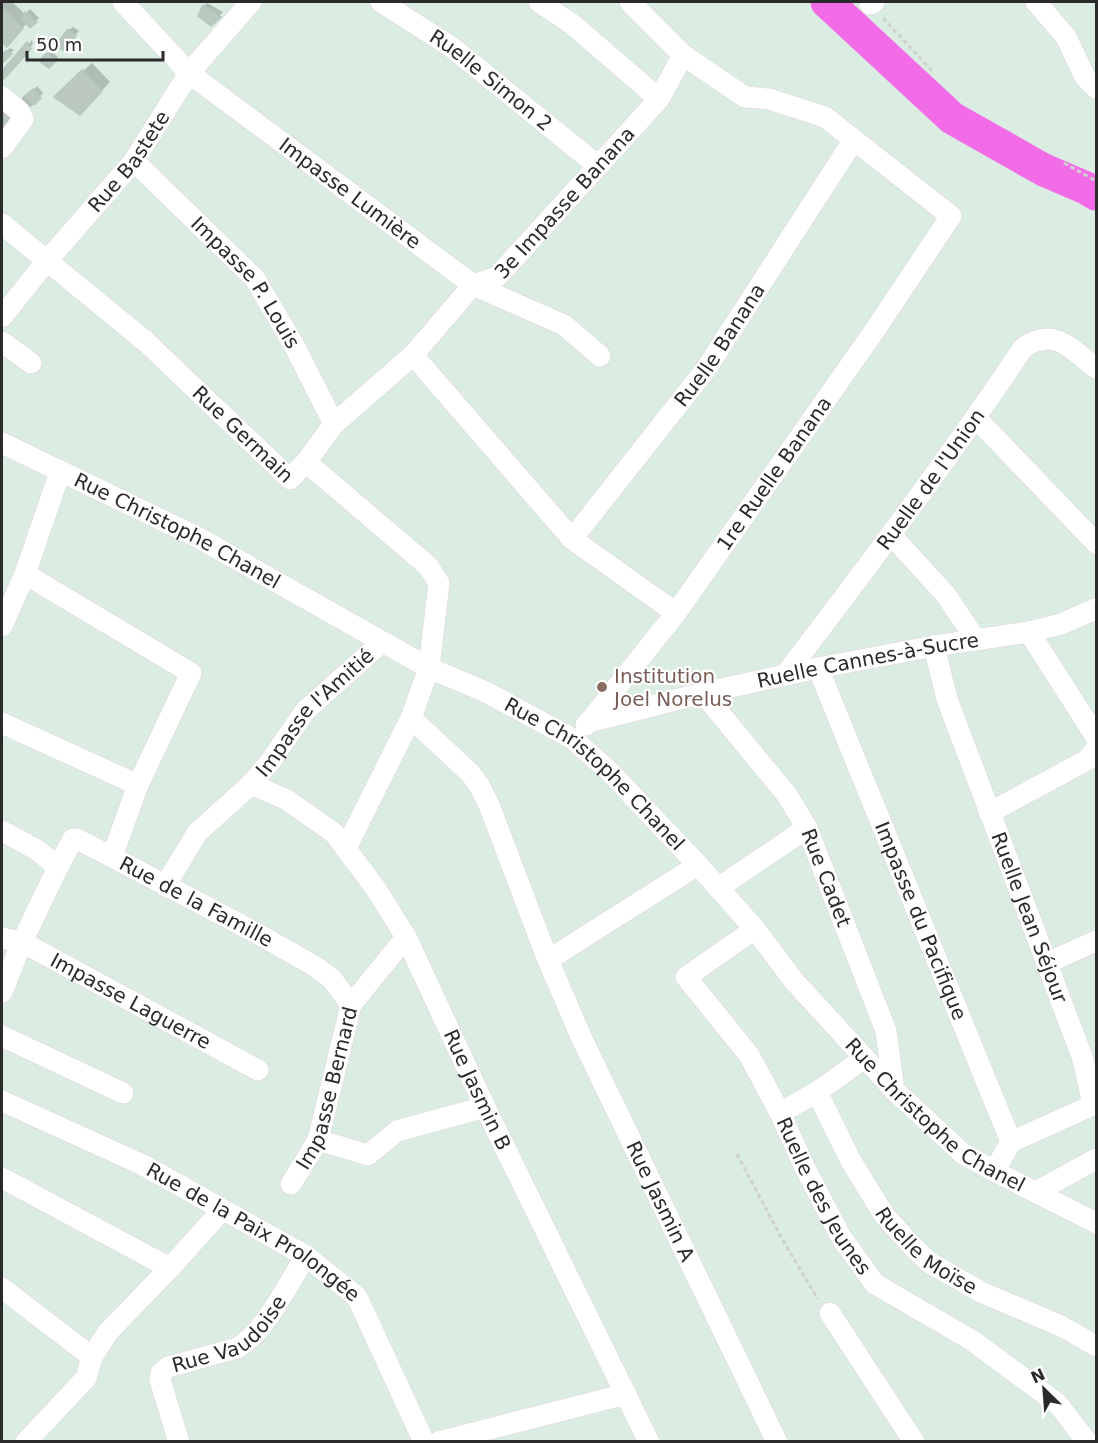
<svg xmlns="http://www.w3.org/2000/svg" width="1098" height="1443" viewBox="0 0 1098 1443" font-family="'DejaVu Sans',sans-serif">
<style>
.shadow{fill:#0003}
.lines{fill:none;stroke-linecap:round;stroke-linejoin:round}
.river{stroke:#f26be7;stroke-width:33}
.building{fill:#bbc8c0;stroke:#b5c8be;stroke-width:1.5}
.minor-casing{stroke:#e3d1d8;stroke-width:22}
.path{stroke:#d0d0d0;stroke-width:3;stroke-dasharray:4.5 3;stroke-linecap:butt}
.minor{stroke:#fff;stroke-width:21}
.education-dot{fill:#8d6e63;stroke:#fff;stroke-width:2}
.labels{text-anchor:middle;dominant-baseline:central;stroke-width:4.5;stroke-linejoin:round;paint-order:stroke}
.street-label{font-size:20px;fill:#2a2a2a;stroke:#fff}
.education-label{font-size:20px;fill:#785e54;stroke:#fff;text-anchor:start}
</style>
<rect width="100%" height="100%" fill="#dbede2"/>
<path class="shadow" d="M2,2h10l13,12 5,-5 9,9 -8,8 -4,-3 -20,22 -5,-5z
M207,3l16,9 -12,12 -7,-18z
M73,27l6,4 -16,18 6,-19z
M32,40l1,4 -29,33 -2,-3z
M10,48l4,2 -12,11v-6z
M51,51l7,6 -9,9 -7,-5z
M92,63l18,19 -30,31 -16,-24z
M37,86l6,7 -12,14 -11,-5 4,-7 3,2z"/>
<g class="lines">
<path class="river" d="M827,2l125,116 92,52 42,18 10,6"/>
</g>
<path class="building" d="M203,5l18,12 -10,9 -13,-10z
M2,8l21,20 -16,19 -5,-5z
M25,12l12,10 -7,6 -8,-9z
M68,29l8,7 -13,14 -8,-4z
M27,42l4,7 -27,30 -2,-2v-6z
M6,51l6,3 -10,9v-9z
M47,53l9,8 -7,7 -10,-7z
M82,70l20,21 -22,24 -26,-18z
M33,89l8,9 -7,7 -9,-9z
M2,109l15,14 -15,17z"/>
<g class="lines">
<defs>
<g id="minor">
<path id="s1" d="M123,2l66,71 284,212 91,40 36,31"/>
<path id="s2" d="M381,2l69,44 147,119"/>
<path d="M539,2l33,22 87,75"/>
<path d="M1036,2l30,35 19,40 11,11"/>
<path d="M870,4l4,-2"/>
<path d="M2,97l17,14 4,8 -21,29"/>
<path id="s3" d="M134,161l121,118 40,68 39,77"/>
<path id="s4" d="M2,224l143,117 145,138 16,-17 122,104 11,17 -10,85 -18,50 -65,130"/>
<path id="s5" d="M2,317l44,-55 88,-101 55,-88 62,-71"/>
<path d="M2,342l29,21"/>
<path d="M413,355l159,184 104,74"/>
<path d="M976,418l120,125"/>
<path id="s6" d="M2,443l195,94 232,131 57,24 87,47 37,33 88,93 57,64 39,52 100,109 68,63 32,18 102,52"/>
<path id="s7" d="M306,462l28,-38 79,-69 60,-70 24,-8 162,-178 24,-44"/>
<path d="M892,536l54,59 30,45"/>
<path id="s8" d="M572,539l134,-170 147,-228"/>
<path id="s9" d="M25,574l166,99 -53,112 -26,72 148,78 56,32 16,12 19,26"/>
<path d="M2,626l23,-52 35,-102"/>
<path d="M1029,632l67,105"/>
<path id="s10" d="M934,646l13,53 136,360 10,46 -82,37"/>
<path id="s11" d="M818,668l193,474 -17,29"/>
<path id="s12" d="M785,675c82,-107 163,-215 238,-327 31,-22 48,1 73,20"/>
<path id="s13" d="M703,693l84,102 20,33 79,203 8,59"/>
<path id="s14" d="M411,718l59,55 9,12 10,20 59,155 34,79 195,403"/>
<path id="s15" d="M589,722l87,-109 199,-283 76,-114 -126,-99 -56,-18 -24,-2 -62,-42 -53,-53"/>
<path d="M2,723l136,62"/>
<path id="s16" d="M586,725l3,-3 114,-29 115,-25 116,-22 95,-14 32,-8 35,-15"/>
<path id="s17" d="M251,784l36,16 47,33 42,56 30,48 79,170 164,335"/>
<path d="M989,813l98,-53 9,-11"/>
<path d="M2,831l35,19 21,17 15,-28h4l35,18"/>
<path id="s18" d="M165,886l32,-53 54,-49 19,-22 35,-51 76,-68"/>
<path d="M718,888l89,-60"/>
<path id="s19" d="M755,929l-69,48 63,78 31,58 25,55 36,69 34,47 98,57 85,63 29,38"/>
<path id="s20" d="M2,938l20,4 236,128"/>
<path d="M548,960l150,-95"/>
<path d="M1047,963l49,-22"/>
<path d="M2,992l20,-50 36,-75"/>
<path d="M2,1036l121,57"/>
<path id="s21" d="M817,1092l34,69 33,54 29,32 17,16 53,30 78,33 35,20"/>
<path id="s22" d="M2,1101l141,64 163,91 51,41 67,145"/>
<path d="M780,1113l37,-21 46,-33"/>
<path d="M318,1140l50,15 29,-24 88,-24"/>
<path d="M2,1178l168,90"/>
<path id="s23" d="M291,1184l27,-44 33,-135 55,-68"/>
<path d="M1036,1192l60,-33"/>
<path d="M2,1288l90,69"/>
<path d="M830,1313l84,129"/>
<path d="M26,1442l60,-64 6,-21 16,-25 62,-64 52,-58"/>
<path id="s24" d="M179,1442l-19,-62 1,-7 7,-6 69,-19c27,-14 52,-66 69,-92"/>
<path d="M438,1442l188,-48"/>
</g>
</defs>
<use href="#minor" class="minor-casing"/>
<path class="path" d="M883,18l50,54
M1064,163l32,18
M737,1154l45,85 36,60"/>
<use href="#minor" class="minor"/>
</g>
<circle class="education-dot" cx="602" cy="687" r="6"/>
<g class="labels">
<g class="street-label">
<text stroke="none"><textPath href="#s2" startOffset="135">Ruelle Simon 2</textPath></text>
<text stroke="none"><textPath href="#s5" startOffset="201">Rue Bastete</textPath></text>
<text stroke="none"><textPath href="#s1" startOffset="298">Impasse Lumière</textPath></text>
<text stroke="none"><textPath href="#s7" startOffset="370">3e Impasse Banana</textPath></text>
<text stroke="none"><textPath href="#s3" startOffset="166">Impasse P. Louis</textPath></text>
<text stroke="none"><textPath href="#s8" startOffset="244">Ruelle Banana</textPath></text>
<text stroke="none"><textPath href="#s4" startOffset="320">Rue Germain</textPath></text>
<text stroke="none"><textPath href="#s15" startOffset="310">1re Ruelle Banana</textPath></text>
<text stroke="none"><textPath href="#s12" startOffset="244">Ruelle de l'Union</textPath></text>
<text stroke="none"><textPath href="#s6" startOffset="196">Rue Christophe Chanel</textPath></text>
<text stroke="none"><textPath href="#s16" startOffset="290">Ruelle Cannes-à-Sucre</textPath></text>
<text stroke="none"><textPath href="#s18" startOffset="231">Impasse l'Amitié</textPath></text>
<text stroke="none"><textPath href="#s6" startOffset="682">Rue Christophe Chanel</textPath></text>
<text stroke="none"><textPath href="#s13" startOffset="224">Rue Cadet</textPath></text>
<text stroke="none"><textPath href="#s9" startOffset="489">Rue de la Famille</textPath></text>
<text stroke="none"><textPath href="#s10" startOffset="288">Ruelle Jean Séjour</textPath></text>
<text stroke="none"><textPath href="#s11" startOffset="273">Impasse du Pacifique</textPath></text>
<text stroke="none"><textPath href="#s20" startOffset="144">Impasse Laguerre</textPath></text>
<text stroke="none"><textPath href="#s23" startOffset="104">Impasse Bernard</textPath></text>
<text stroke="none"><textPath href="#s17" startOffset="392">Rue Jasmin B</textPath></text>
<text stroke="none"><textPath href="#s6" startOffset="1168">Rue Christophe Chanel</textPath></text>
<text stroke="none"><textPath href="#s19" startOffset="344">Ruelle des Jeunes</textPath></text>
<text stroke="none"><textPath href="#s14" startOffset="550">Rue Jasmin A</textPath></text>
<text stroke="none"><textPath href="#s22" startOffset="284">Rue de la Paix Prolongée</textPath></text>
<text stroke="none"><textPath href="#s21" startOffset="196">Ruelle Moïse</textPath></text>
<text stroke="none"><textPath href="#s24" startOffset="153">Rue Vaudoise</textPath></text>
</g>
<g class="education-label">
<text x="614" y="676">Institution<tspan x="614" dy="23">Joel Norelus</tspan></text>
</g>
</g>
<rect width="1098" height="1443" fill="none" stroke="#2a2a2a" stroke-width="6"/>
<g transform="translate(1044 1389) rotate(335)" stroke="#ffffff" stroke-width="4.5" paint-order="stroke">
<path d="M0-4.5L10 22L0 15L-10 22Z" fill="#2a2a2a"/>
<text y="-9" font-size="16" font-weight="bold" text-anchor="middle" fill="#2a2a2a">N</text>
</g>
<path d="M27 51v9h136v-9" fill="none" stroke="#2a2a2a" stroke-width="3"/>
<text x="36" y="51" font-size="18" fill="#2a2a2a" stroke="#ffffff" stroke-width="4.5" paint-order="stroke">50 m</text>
</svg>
